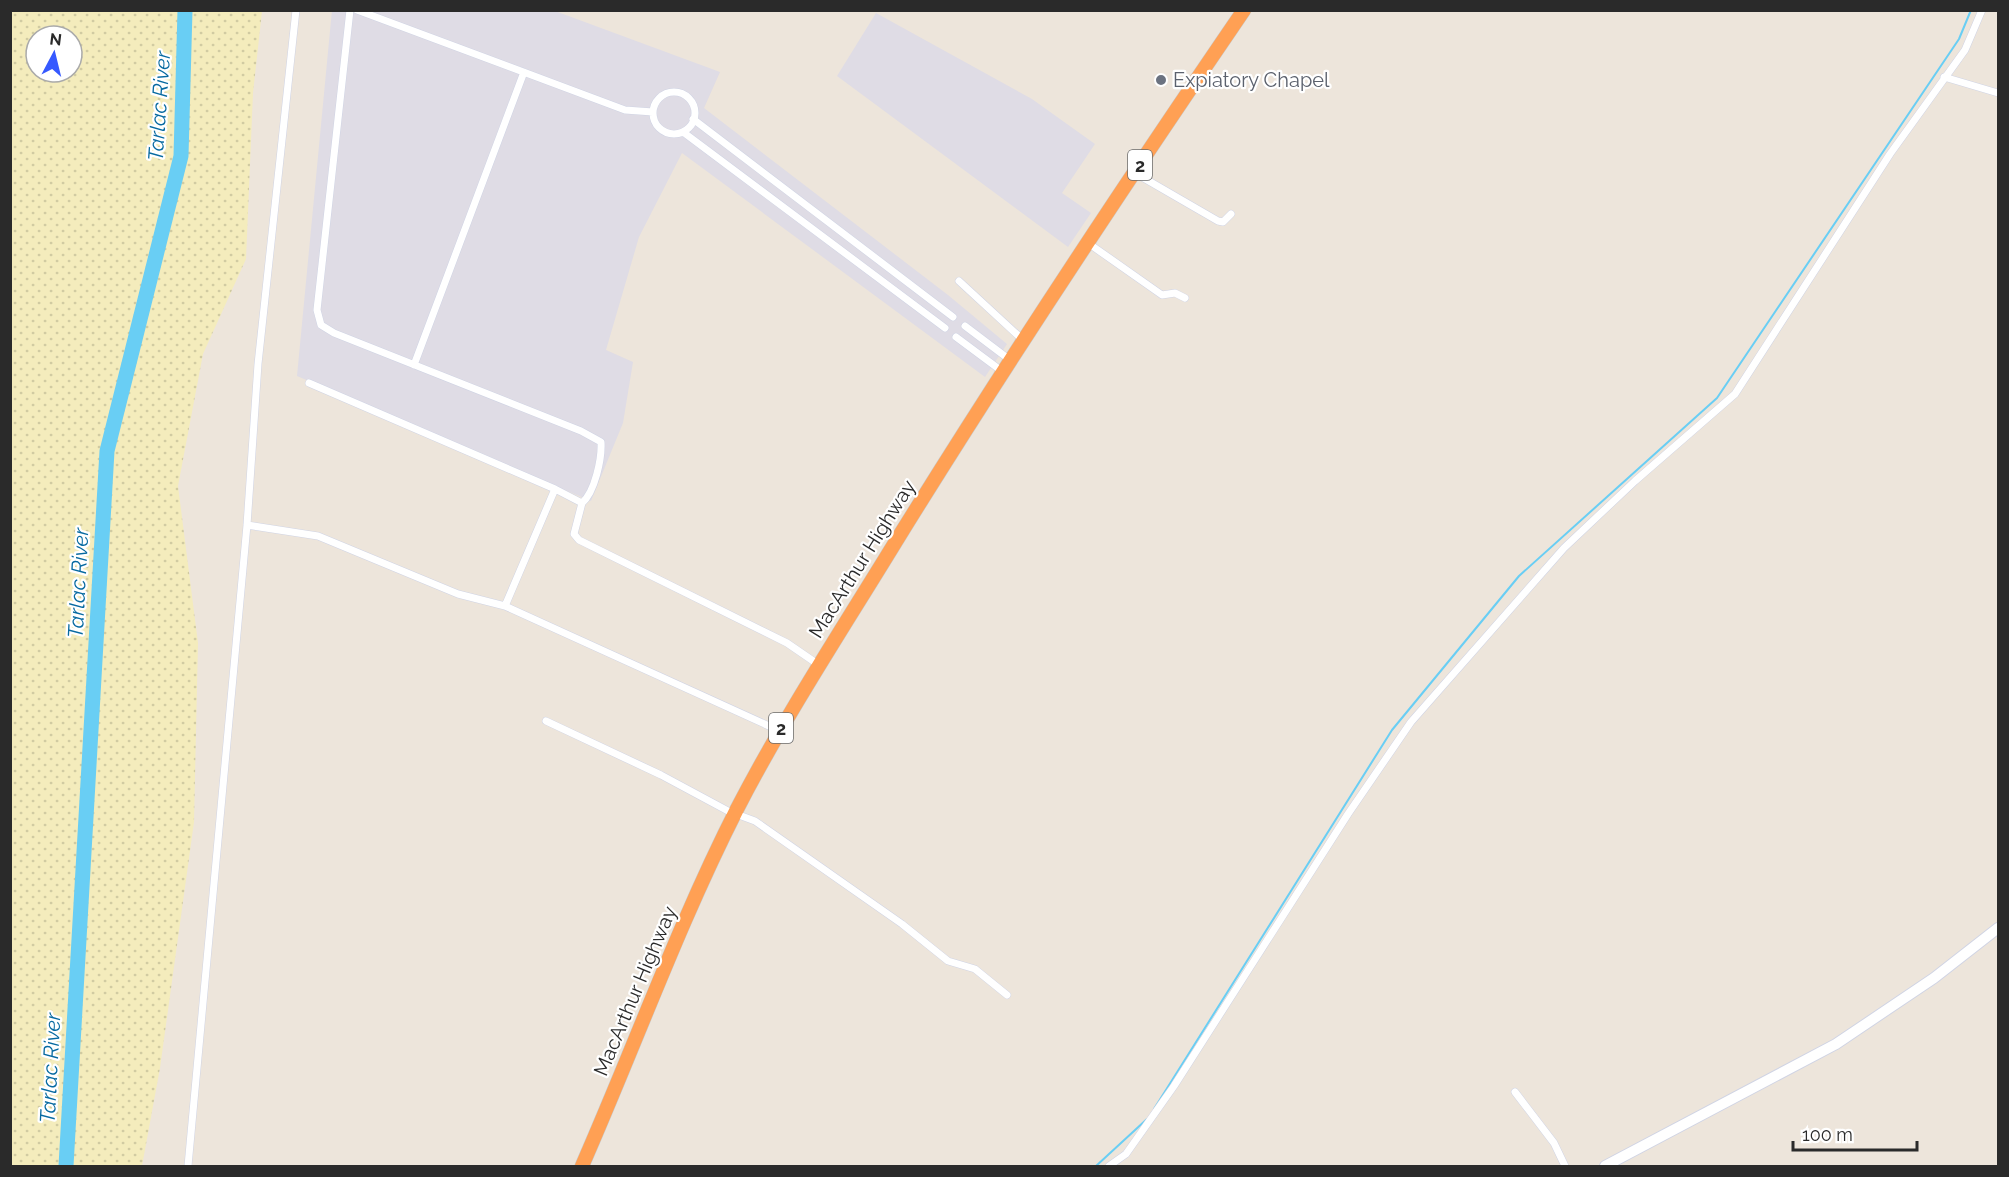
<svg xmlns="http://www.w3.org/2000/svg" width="2009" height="1177" viewBox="0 0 2009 1177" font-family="Raleway,sans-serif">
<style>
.industrial{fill:#dfdce5}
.sand{fill:url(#sand-dots);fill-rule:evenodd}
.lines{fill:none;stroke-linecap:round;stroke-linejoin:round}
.stream{stroke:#69cef4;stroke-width:2}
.river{stroke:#69cef4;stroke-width:15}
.street-casing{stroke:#d0d4e4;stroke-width:8}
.secondary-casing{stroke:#d0d4e4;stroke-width:12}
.highway-casing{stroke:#c8c8c8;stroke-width:15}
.street{stroke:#fff;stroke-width:7}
.secondary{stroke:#fff;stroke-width:10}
.highway{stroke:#ffa054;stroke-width:14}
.worship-dot{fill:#6b7280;stroke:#fff;stroke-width:2}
.labels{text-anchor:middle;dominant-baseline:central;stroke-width:4.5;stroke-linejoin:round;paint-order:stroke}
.shield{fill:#fff;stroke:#6a6a6a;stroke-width:1.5}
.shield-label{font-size:18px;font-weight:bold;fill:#2a2a2a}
.worship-label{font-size:20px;fill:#5b616d;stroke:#fff;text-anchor:start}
.street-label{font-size:20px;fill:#2a2a2a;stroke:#fff}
.water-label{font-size:21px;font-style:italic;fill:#076aa1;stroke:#fff}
</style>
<defs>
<pattern id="sand-dots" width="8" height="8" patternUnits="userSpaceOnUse" patternTransform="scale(1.5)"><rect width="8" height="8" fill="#f4ecbc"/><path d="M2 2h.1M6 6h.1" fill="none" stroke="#d1cba2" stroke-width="1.8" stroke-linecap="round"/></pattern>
</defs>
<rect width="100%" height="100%" fill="#ede5db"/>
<path class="industrial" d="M332,10l223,1 165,61 -16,36 244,187 59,49 -22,33 -303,-224 -43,84 -33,113 27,12 -10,61 -32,78 -294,-125z
M876,13l156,86 63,45 -33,49 29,20 -23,34 -231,-171z"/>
<path class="sand" d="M10,11h252l-9,82 -7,166 -43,95 -25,132 20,157 -4,179 -34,246 -18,98h-131zM36,36h36v36h-36z"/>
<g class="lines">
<path class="stream" d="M1154,1109l238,-379 127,-154 198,-178 242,-359 12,-29
M1096,1166l51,-47"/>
<path class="river" d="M66,1166l41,-715 74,-295 4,-146"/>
<defs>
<path id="street" d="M350,10l-33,300 4,15 13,8 247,98 20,11c1,16 -6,50 -19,61
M357,10l268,100 28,2
M1944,77l54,16
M653 113a21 21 0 1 1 42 0a21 21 0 1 1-42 0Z
M693,119l260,198
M683,132l262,196
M1135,173l83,48 5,1 8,-8
M1088,243l74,52 13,-2 10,5
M959,281l64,59
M965,326l45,34
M956,337l47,35
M414,365l110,-293
M309,383l246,106 -50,117
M555,489l27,14 -8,31 5,6 208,103 32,22
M247,525l71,11 140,58 47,12 275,125
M546,721l115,54 67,36 27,10 147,103 46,37 27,8 32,26
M1515,1092l39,51 11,23
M188,1166l59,-641 11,-161 38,-354
M1109,1166l17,-12 48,-68 174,-272 63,-92 153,-174 71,-67 100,-87 155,-240 75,-104 17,-40"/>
<path id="secondary" d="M1605,1166l231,-122 98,-66 64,-50"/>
<path id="highway" d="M582,1166c52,-118 96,-241 155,-357 48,-93 106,-181 161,-271 111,-179 227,-354 346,-528"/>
</defs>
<use href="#street" class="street-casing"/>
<use href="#secondary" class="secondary-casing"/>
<use href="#highway" class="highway-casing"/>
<use href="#street" class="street"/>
<use href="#secondary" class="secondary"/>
<use href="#highway" class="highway"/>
</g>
<circle class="worship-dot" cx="1161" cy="80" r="6"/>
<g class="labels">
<g class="shield">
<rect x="1128" y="150" width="24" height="30" rx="4.5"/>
<rect x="769" y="713" width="24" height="30" rx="4.5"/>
</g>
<g class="shield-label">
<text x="1140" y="165">2</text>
<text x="781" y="728">2</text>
</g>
<g class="worship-label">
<text x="1173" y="80">Expiatory Chapel</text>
</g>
<g class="street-label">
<text transform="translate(862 559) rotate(-58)">MacArthur Highway</text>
<text transform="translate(635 991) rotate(-67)">MacArthur Highway</text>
</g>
<g class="water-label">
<text transform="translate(159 106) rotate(-86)">Tarlac River</text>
<text transform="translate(78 583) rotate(-87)">Tarlac River</text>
<text transform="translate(50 1068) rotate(-87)">Tarlac River</text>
</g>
</g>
<rect width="2009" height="1177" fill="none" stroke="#2a2a2a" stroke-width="24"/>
<g transform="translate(54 54) rotate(7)"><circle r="28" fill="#ffffff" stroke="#aaaaaa" stroke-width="1.5"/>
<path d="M0-4.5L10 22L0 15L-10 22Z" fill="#3659ff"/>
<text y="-9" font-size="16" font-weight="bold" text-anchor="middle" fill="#2a2a2a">N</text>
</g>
<path d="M1793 1141v9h124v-9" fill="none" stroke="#2a2a2a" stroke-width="3"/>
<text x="1802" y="1141" font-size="18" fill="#2a2a2a" stroke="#ffffff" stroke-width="4.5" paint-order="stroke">100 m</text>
</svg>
